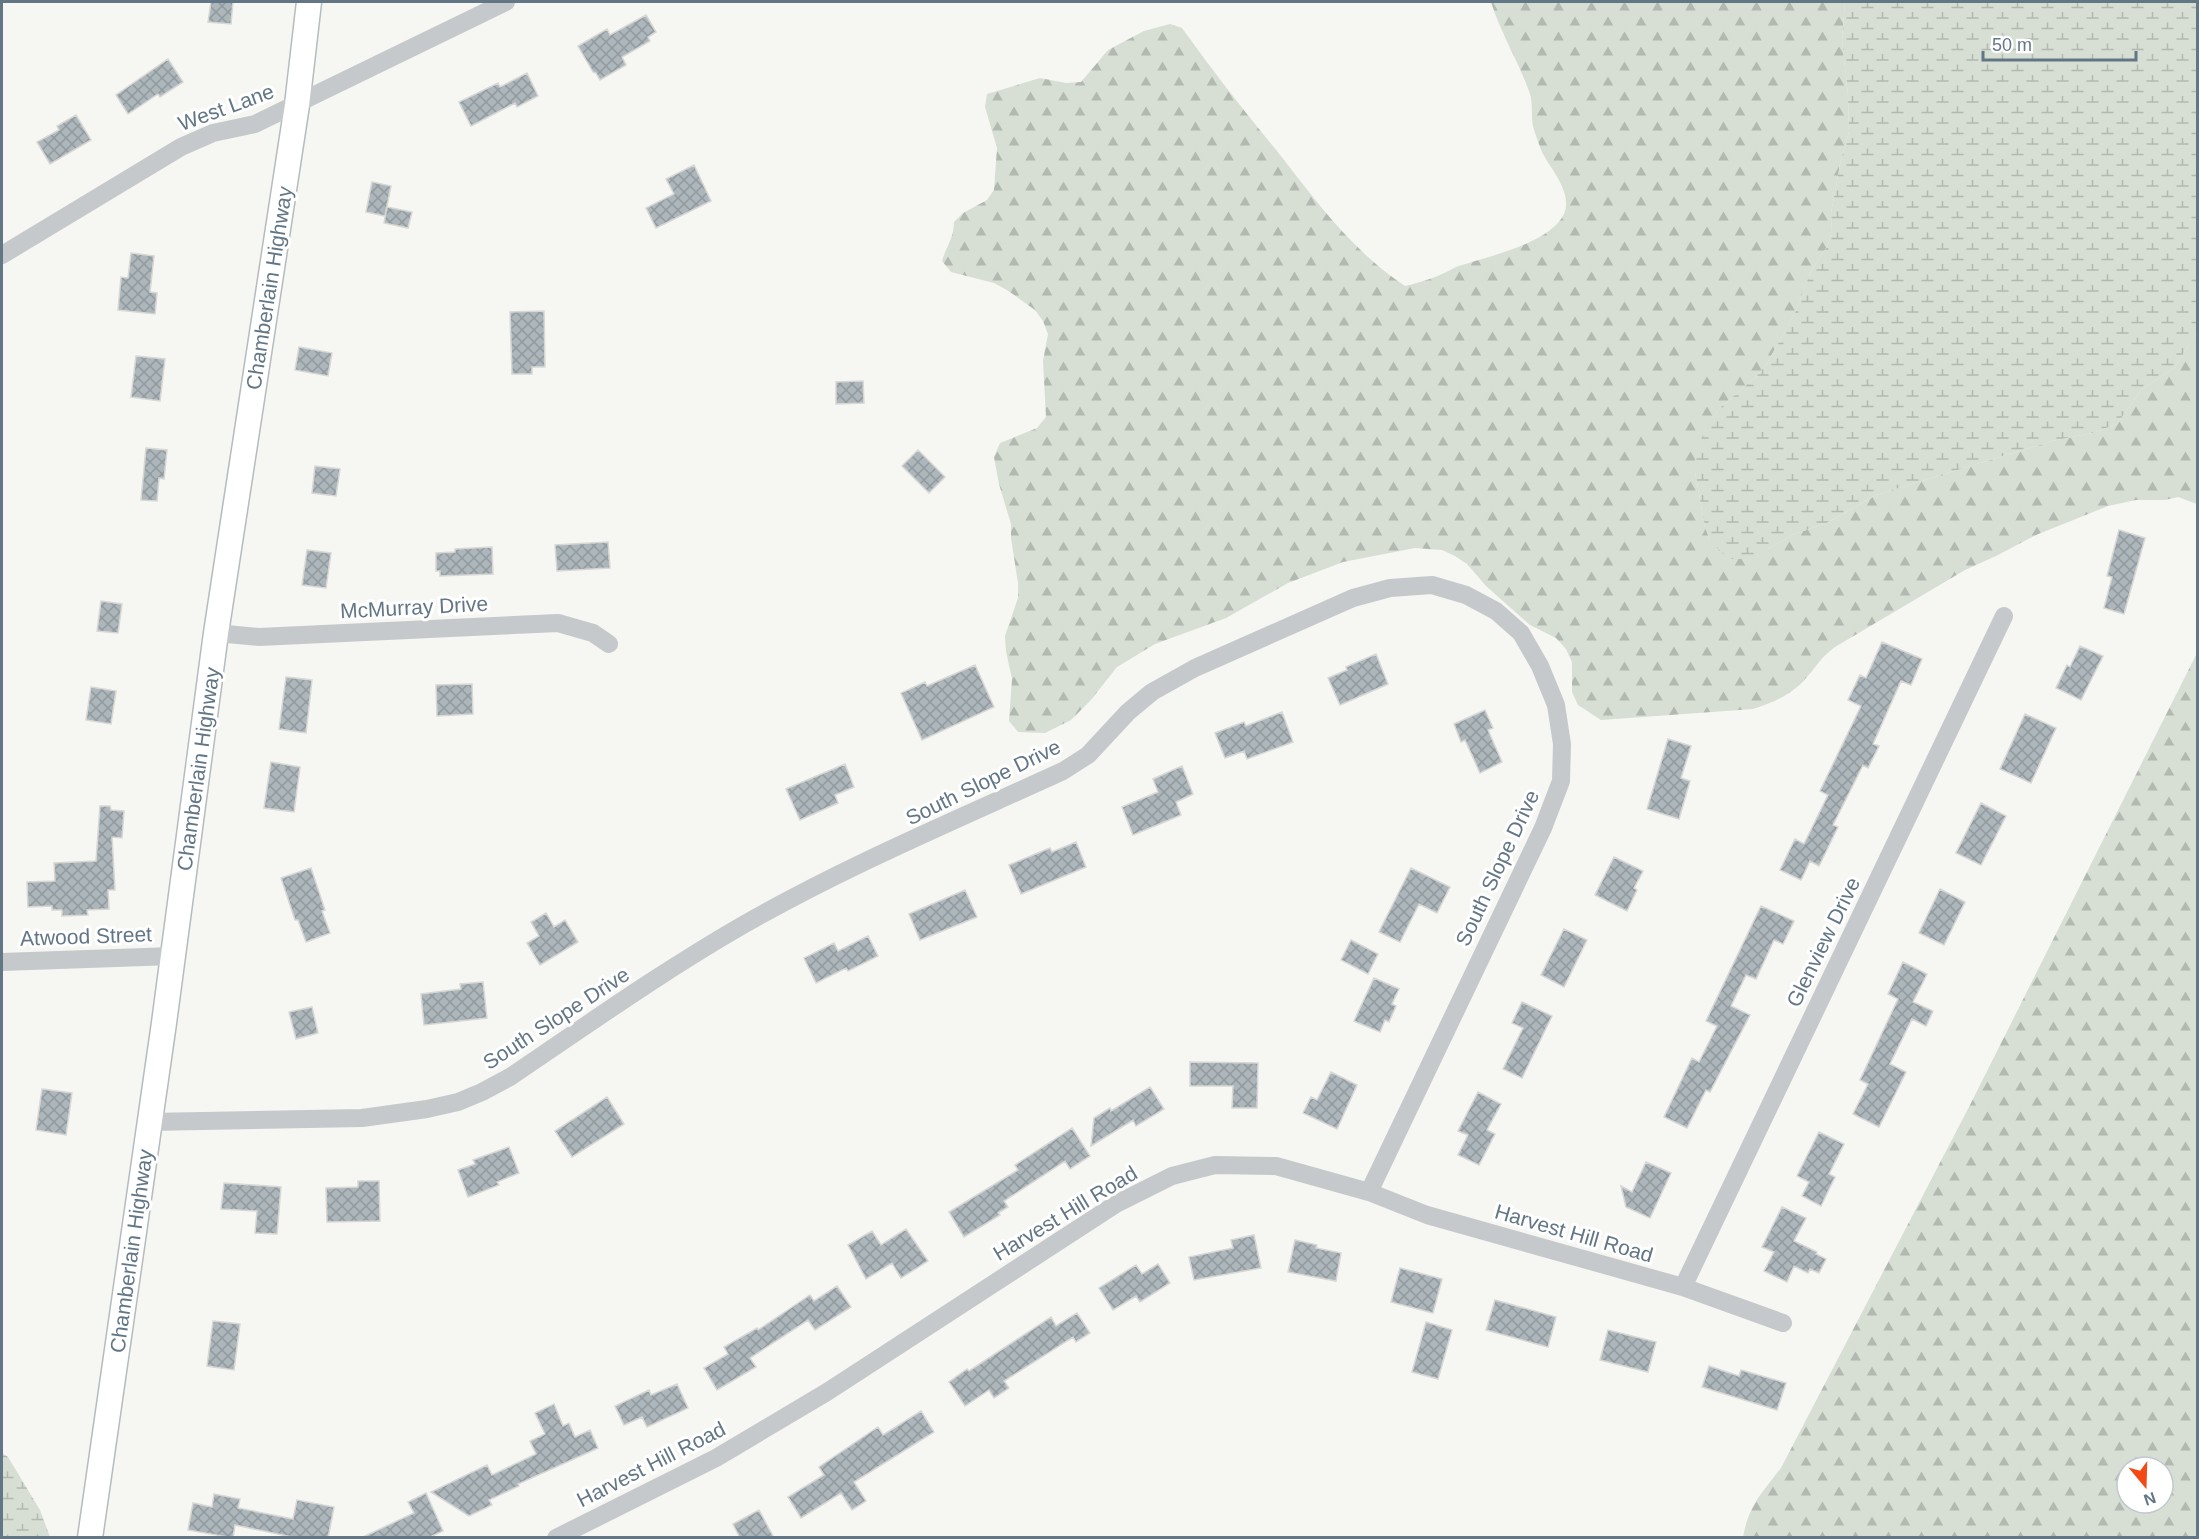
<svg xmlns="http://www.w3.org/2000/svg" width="2199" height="1539" viewBox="0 0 2199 1539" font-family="Helvetica,sans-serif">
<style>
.forest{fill:url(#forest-firs);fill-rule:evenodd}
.wetland{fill:url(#wetland-marsh)}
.building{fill:url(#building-cross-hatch);stroke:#d7d7d5;stroke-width:1.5}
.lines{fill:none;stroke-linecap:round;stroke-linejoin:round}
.secondary-casing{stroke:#b5bbbf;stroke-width:27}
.minor{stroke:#c5c9cc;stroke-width:18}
.secondary{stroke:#fff;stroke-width:24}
.labels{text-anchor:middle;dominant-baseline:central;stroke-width:6;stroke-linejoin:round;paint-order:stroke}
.street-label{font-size:21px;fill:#627686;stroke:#fff}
</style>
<defs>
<pattern id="forest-firs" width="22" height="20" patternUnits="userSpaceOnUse" patternTransform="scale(1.5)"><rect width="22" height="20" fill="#d7ded3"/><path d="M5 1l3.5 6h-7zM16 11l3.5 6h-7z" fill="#b2b9b1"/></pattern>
<pattern id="wetland-marsh" width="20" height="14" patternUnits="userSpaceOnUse" patternTransform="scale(1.5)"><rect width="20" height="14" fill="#d7ded3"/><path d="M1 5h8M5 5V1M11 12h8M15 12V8" fill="none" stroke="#b2b9b1"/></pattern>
<pattern id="building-cross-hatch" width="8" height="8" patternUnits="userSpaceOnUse" patternTransform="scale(1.5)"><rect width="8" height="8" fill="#adb6bb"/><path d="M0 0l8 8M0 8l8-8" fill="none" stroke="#90999e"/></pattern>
</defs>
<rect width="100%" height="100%" fill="#f6f6f2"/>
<path class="forest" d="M1491,2h354l-3,38 6,55 1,37 -8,27 -10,54 1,22 -6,13 -15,23 -16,42 -29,52 -10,12 -34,29 -9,11 -18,55 10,55 5,13 58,9 24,-14 37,-13 47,-27 176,-54 40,-8 25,-9 24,-34 34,-23 22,-35v172l-19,-7 -13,3h-29l-28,6 -72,29 -40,21 -31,14 -130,77c-14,10 -18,19 -29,31 -13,16 -34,25 -53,31l-152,11 -23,-15 -6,-13v-30l-6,-13 -10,-11 -26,-13 -44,-39 -19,-22 -12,-8 -13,-6 -27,-2 -72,14 -13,5 -42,16 -62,35 -71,26 -38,23 -27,34 -19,19 -26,13 -27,-1 -9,-11 3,-42 -6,-28 -1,-15 13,-38v-15l-7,-45v-14l-12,-40 -5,-27 6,-14 37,-15 9,-11 -3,-56 5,-27 -5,-13 -8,-11 -28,-20 -13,-7 -43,-11 -9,-11c4,-14 12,-23 12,-39l9,-9 24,-13 7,-10 3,-42 -12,-41 2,-13 53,-16 26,5 15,-1 27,-32 36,-19 26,-7 12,4c30,42 62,83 95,123 39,50 75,100 128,135 18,-4 35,-10 51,-19 29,-10 94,-23 108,-53 9,-22 -13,-44 -22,-62 -3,-8 -7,-18 -9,-26 -2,-11 0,-22 -3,-32 -11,-32 -29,-60 -39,-92z
M2197,653v884h-454c6,-32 19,-44 38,-69l189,-363zM2127,1467h36v36h-36z"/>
<path class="wetland" d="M1845,2h352v330l-22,35 -34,23 -24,34 -25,9 -40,8 -176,54 -47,27 -37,13 -24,14 -26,10h-14l-18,-19 -5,-13 -10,-55v-14l4,-15 14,-26 9,-11 34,-29 10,-12 29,-52 16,-42 15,-23 6,-13 -1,-22 10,-54 8,-27 -1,-37 -6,-55z
M2,1453l6,4 32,53 10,27h-48z"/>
<path class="building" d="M211,2h22l-2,22 -23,-2z
M646,15l10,17 -8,5 2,4 -28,16 4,8 -26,15 -4,-7 -3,-1 -15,-26 29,-17 3,6z
M168,59l15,23 -23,15 -2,-3 -30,20 -12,-19z
M527,73l11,23 -21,11 -2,-4 -44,23 -12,-24 39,-19 2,4z
M76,115l15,25 -41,24 -13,-22 22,-12 -2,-4z
M694,165l17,36 -55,27 -10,-20 28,-14 -8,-15z
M372,182l19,4 -6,30 -19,-4z
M387,207l25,5 -4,16 -24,-5z
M131,253l23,3 -4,36 7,1 -2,21 -37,-4 3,-33 7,1z
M544,311l1,56h-13v7h-20l-2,-62z
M299,347l33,6 -4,23 -33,-6z
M136,356l29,3 -5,42 -29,-4z
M863,381l1,22 -28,1v-22z
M146,448l21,2 -3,29 -5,-1 -2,23 -16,-1z
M918,450l27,27 -16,16 -27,-27z
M315,466l25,3 -4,27 -24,-3z
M2119,530l26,8 -21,76 -20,-6 8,-31 -5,-1z
M608,542l2,26 -53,3 -2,-26z
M492,547l1,27 -53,2v-5h-4v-18l19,-1v-3z
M307,550l24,3 -5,35 -24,-3z
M101,601l21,3 -4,29 -21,-2z
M1882,642l40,17 -11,26 -10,-4 -28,63 6,2 -11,22 -5,-3 -30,60 5,2 -19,39 -9,-5 -9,19 -21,-10 15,-31 9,5 24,-49 -8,-4 41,-85 -13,-6 12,-25 6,3z
M2080,646l23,10 -22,44 -25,-12 11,-23 3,2z
M1376,654l12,30 -48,21 -12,-27 19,-8 -1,-3z
M975,665l19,42 -72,33 -21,-47 24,-11 2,4z
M286,677l26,3 -6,53 -27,-4z
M472,684l1,30 -36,2 -1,-31z
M91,687l25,4 -5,33 -25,-4z
M1485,710l8,18 -5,2 14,32 -22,11 -15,-33 -4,2 -7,-18z
M1282,712l11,30 -46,17 -3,-8 -19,7 -10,-25 29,-11 2,4z
M2025,714l31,14 -25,55 -31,-14z
M1668,739l23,7 -10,32 9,3 -11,38 -32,-10z
M271,762l29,5 -6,45 -30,-4z
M845,764l9,23 -19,8 3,8 -38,17 -14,-31z
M1182,766l11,28 -17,8 5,13 -48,20 -11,-28 36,-15 -5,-13z
M1981,803l25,13 -25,49 -25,-12z
M100,806h10l1,4 13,1 -2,27 -10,-1 3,53h-7l1,19 -22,1 1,5 -26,1v-6h-10v-4l-24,1 -1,-25 28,-1 -1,-18 42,-2z
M1076,842l10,25 -65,27 -12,-29 41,-17 2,4z
M1614,857l29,14 -9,17 3,2 -10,21 -32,-16z
M311,868l14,42 -3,1 8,22 -24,9 -8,-22h-3l-14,-42z
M1411,868l39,19 -13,26 -18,-9 -19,38 -21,-10z
M1940,889l25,13 -21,43 -25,-12z
M965,890l12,27 -57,23 -11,-26z
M1761,906l33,15 -11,23 -9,-4 -18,39 -10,-4 -15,31 19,9 -40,77 -4,-2 -19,38 -23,-11 28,-59 7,4 18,-36 -11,-5z
M546,913l8,14 11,-7 13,22 -38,23 -13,-22 12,-7 -8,-14z
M1564,929l23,11 -23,47 -23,-12z
M868,936l10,20 -30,15 -2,-3 -30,15 -12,-25 30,-15 4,8z
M1351,940l27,14 -10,20 -27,-14z
M1903,962l24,12 -14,28 20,9 -7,15 -14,-7 -22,45 16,8 -27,55 -26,-13 15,-30 -8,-4 38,-81 -10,-5z
M1374,978l25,11 -7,15 4,2 -7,16 -4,-2 -5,12 -26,-11z
M483,982l4,36 -63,7 -3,-31 40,-5 -1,-5z
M1522,1002l30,14 -30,62 -19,-9 20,-41 -11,-5z
M312,1007l6,26 -22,6 -7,-27z
M1190,1062l68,1 -1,45h-25l1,-22h-43z
M1331,1072l26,13 -20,44 -34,-16 8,-16 6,3z
M1150,1087l14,22 -28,17 -3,-6 -42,26 3,-28 16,-10 1,3z
M42,1089l30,4 -6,42 -30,-5z
M1478,1092l23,12 -14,26 8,4 -16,31 -21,-10 10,-20 -10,-4z
M607,1097l17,27 -52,33 -17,-26z
M1072,1128l18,28 -20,13 -5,-8 -61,40 4,6 -10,6 2,2 -36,22 -15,-25 69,-42 -3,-5z
M1819,1132l25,12 -15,30 6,3 -14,29 -19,-10 7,-14 -12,-6z
M509,1147l10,26 -22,9 2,3 -31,12 -10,-27 17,-6 -2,-4z
M1646,1162l25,11 -21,45 -24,-11 -5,-21 11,6z
M358,1181h21l1,40 -53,1 -1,-34 32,-1z
M224,1183l57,4 -4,47 -22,-1 2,-22 -36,-2z
M1782,1207l24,11 -12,23 23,11 -1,2 10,5 -7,14 -9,-4 -2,4 -14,-7 -7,16 -23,-11 10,-19 -12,-5z
M906,1229l22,32 -27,17 -9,-15 -26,16 -18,-34 24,-14 9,14z
M1254,1235l7,33 -67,12 -5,-23 44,-9 -2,-8z
M1295,1240l22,5 -1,3 25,5 -5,28 -48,-9z
M1158,1264l12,19 -30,19 -4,-6 -23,14 -14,-22 37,-23 6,9z
M1400,1268l42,11 -9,34 -42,-11z
M837,1286l14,21 -36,23 -7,-10 -58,38 6,9 -39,23 -13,-22 24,-14 -4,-7 33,-19 1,2 52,-35 4,6z
M1495,1300l61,17 -8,30 -62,-17z
M1077,1313l13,20 -14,9 -3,-5 -69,44 5,7 -15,10 -5,-8 -24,16 -16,-24 18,-13 2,2 82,-54 5,9z
M213,1321l27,3 -6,46 -27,-4z
M1426,1322l26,8 -14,49 -26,-7z
M1608,1330l48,12 -8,30 -48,-12z
M1709,1366l30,10 2,-6 45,13 -9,27 -75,-23z
M677,1384l11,24 -41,19 -5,-10 -18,8 -9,-19 34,-16 2,5z
M554,1404l9,22 6,-3 6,14 15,-7 8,18 -80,36 1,2 -30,14 3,5 -23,11 -38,-24 56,-27 5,10 44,-21 -6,-13 15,-7 -10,-21z
M921,1411l13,21 -80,50 12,19 -14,9 -11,-17 -40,25 -13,-21 36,-22 -5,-8 59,-40 5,8z
M426,1493l17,38 -15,7h-67l53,-25 -6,-11z
M214,1494l26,5 -2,9 55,11 4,-19 37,7 -6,31h-31l-62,-13 -2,13 -45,-8 5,-27 19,4z
M759,1510l15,28h-34l-7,-14z"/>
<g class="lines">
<defs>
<path id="secondary" d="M90,1538l74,-515 52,-390 81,-528 12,-103"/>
</defs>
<use href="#secondary" class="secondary-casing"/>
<path class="minor" d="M2,255l179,-108 32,-14 42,-9 251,-122
M216,633l43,4 299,-14 35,10 16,11
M2,962l171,-6
M149,1122l213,-4 65,-9 31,-7 24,-10 28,-15c77,-52 153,-106 233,-152 103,-59 213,-105 320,-154l25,-16 40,-43 24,-20 43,-24 158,-70 37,-10 42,-3 34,10 30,16 25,22 19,33 16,39 6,39 -1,37 -18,47 -174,364
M1683,1287l321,-671
M556,1538l160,-80 111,-66 289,-188 56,-28 43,-11 61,1 93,26 58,23 256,72 100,36"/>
<use href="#secondary" class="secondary"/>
</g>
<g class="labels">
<g class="street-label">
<text transform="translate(226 107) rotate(-20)">West Lane</text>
<text transform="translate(269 288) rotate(-81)">Chamberlain Highway</text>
<text transform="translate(414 607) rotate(-3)">McMurray Drive</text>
<text transform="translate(198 769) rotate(-82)">Chamberlain Highway</text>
<text transform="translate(983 782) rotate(-26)">South Slope Drive</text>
<text transform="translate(1497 868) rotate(-65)">South Slope Drive</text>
<text transform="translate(86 936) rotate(-2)">Atwood Street</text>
<text transform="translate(1823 942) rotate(-64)">Glenview Drive</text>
<text transform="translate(556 1018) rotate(-33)">South Slope Drive</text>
<text transform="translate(1065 1213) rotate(-31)">Harvest Hill Road</text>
<text transform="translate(1574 1233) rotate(16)">Harvest Hill Road</text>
<text transform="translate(131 1251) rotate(-82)">Chamberlain Highway</text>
<text transform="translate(651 1464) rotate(-27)">Harvest Hill Road</text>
</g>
</g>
<rect width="2199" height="1539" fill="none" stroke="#627686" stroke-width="6"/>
<g transform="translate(2145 1485) rotate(161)"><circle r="28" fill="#ffffff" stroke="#c0c8cf" stroke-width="1.5"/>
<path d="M0-4.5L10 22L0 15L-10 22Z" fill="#f34a15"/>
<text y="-9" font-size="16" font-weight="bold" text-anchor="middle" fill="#627686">N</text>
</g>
<path d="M1983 51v9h153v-9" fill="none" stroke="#627686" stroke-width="3"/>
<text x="1992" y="51" font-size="18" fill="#627686" stroke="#ffffff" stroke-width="4.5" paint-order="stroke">50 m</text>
</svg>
